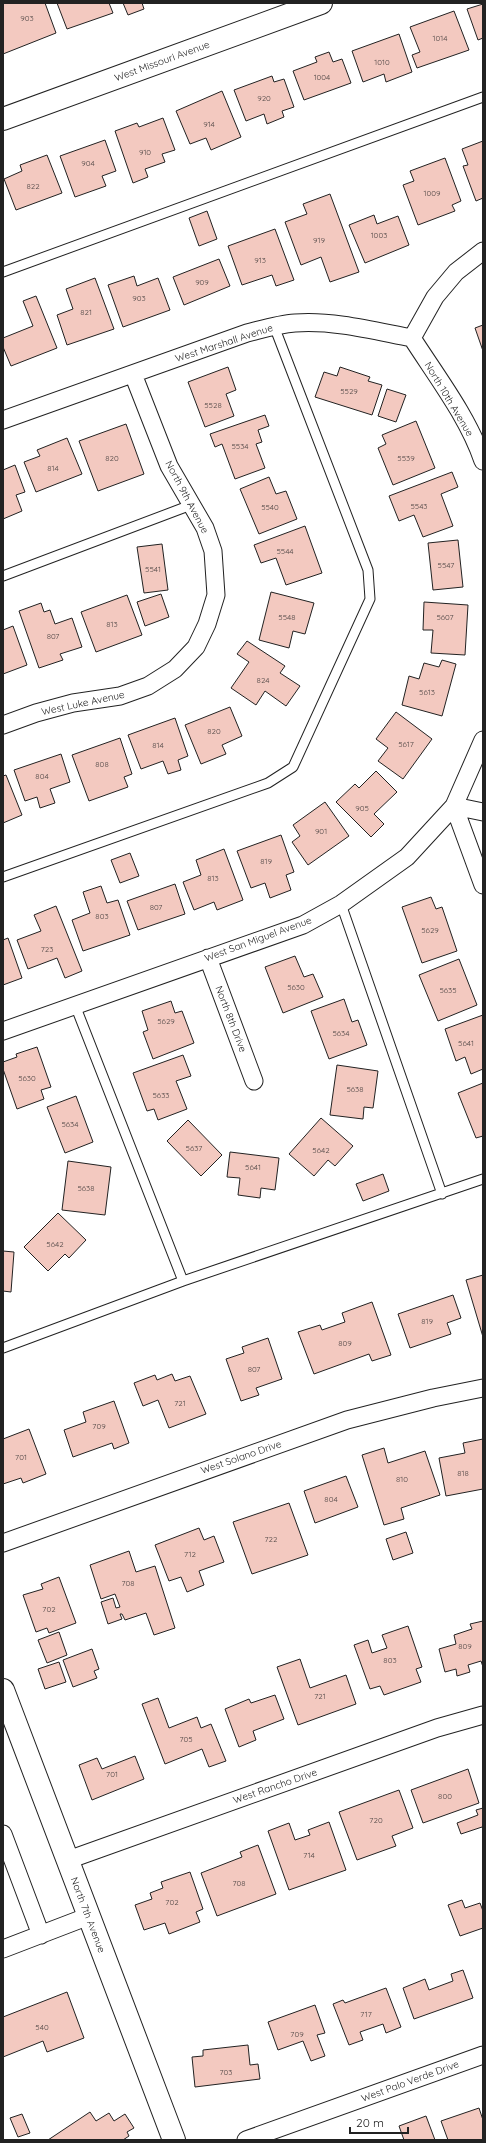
<svg xmlns="http://www.w3.org/2000/svg" width="486" height="2143" viewBox="0 0 486 2143" font-family="Quicksand,sans-serif">
<style>
.building{fill:#f3c9c0;stroke:#222}
.lines{fill:none;stroke-linecap:round;stroke-linejoin:round}
.lane-casing{stroke:#222;stroke-width:11}
.street-casing{stroke:#222;stroke-width:19}
.secondary-casing{stroke:#222;stroke-width:24}
.lane{stroke:#fff;stroke-width:9}
.street{stroke:#fff;stroke-width:17}
.secondary{stroke:#fff;stroke-width:22}
.labels{text-anchor:middle;dominant-baseline:central;stroke-width:3;stroke-linejoin:round;paint-order:stroke}
.number-label{font-size:8px;fill:#564c4a}
.street-label{font-size:10px;fill:#222;stroke:#fff}
</style>
<rect width="100%" height="100%" fill="#fff"/>
<path class="building" d="M3,3h42l11,30 -53,21z
M57,3h52l4,10 -46,16z
M123,3h19l2,6 -16,6z
M483,4v34l-5,2 -11,-31z
M454,11l15,39 -52,18 -5,-13 8,-3 -10,-25z
M399,34l13,38 -26,10 -2,-8 -21,8 -11,-31z
M329,52l4,10 9,-3 9,24 -47,17 -11,-29 24,-9 -2,-5z
M272,76l2,6 10,-3 10,28 -12,4 2,6 -17,7 -3,-10 -18,7 -12,-31z
M222,91l19,46 -30,13 -5,-12 -16,6 -14,-33z
M163,118l12,32 -13,4 3,8 -20,7 3,8 -15,6 -18,-52 22,-8 2,4z
M105,140l11,31 -14,5 4,10 -31,11 -15,-41z
M483,141v57l-7,3 -13,-35 5,-1 -6,-16z
M47,155l15,38 -46,17 -12,-31 18,-8 -2,-6z
M445,158l16,43 -9,4 3,6 -37,14 -15,-40 11,-4 -4,-10z
M330,194l29,78 -29,10 -9,-25 -20,8 -16,-43 22,-8 -4,-10z
M207,211l10,28 -18,7 -10,-28z
M374,215l3,9 21,-8 11,29 -44,18 -16,-38z
M275,229l19,51 -18,6 -4,-11 -30,10 -14,-39z
M219,259l11,27 -46,19 -11,-28z
M134,276l3,10 21,-8 12,32 -47,17 -15,-42z
M95,278l19,51 -47,16 -10,-30 16,-6 -7,-20z
M36,296l21,52 -46,18 -8,-19v-9l30,-12 -10,-25z
M483,325v26l-8,-23z
M228,367l8,23 -10,4 8,22 -29,11 -17,-45z
M340,367l30,10 -2,4 14,4 -10,30 -57,-18 9,-25 13,4z
M387,389l19,6 -10,27 -18,-6z
M265,415l4,11 -11,4 4,12 -6,2 9,24 -30,11 -13,-35 -7,3 -5,-13z
M416,421l19,47 -42,17 -15,-37 8,-4 -4,-9z
M126,424l18,50 -46,17 -19,-50z
M67,438l15,36 -46,18 -12,-30 16,-6 -3,-6z
M15,465l10,27 -9,3 6,16 -19,8v-49z
M452,472l6,15 -17,7 12,32 -30,11 -9,-22 -15,6 -10,-25z
M269,477l7,17 10,-3 11,28 -38,15 -19,-45z
M305,526l17,47 -36,12 -10,-27 -15,5 -7,-18z
M458,540l5,47 -30,3 -5,-47z
M162,544l6,46 -24,3 -7,-46z
M271,592l43,11 -9,31 -12,-3 -4,17 -30,-8z
M161,594l8,23 -24,9 -8,-24z
M127,595l15,40 -46,17 -15,-40z
M424,602l44,3 -3,50 -34,-2 2,-23h-10z
M41,603l3,9 6,-2 5,14 17,-6 10,29 -22,7 3,6 -24,8 -20,-57z
M13,626l14,39 -24,9v-44z
M247,641l38,25 -5,7 20,13 -14,20 -21,-15 -9,14 -25,-17 18,-26 -12,-8z
M442,660l14,4 -14,52 -40,-11 7,-29 10,3 5,-16 15,4z
M230,707l12,29 -20,9 4,9 -25,10 -16,-39z
M396,712l36,27 -29,40 -25,-18 10,-13 -12,-9z
M175,718l13,38 -10,4 3,10 -13,4 -5,-13 -22,8 -13,-34z
M120,738l12,36 -8,3 4,10 -39,14 -17,-46z
M61,754l9,28 -20,7 5,14 -15,5 -3,-11 -12,4 -11,-31z
M376,771l21,21 -23,22 10,10 -13,13 -35,-35 19,-18 4,4z
M6,775l16,40 -19,8v-47z
M325,802l24,34 -41,29 -16,-23 8,-6 -7,-11z
M281,835l13,37 -8,3 5,15 -21,8 -5,-15 -14,5 -14,-37z
M224,849l19,51 -26,10 -3,-8 -20,8 -11,-28 18,-7 -5,-15z
M130,853l9,23 -19,7 -9,-23z
M175,884l10,30 -47,16 -11,-29z
M101,886l6,17 11,-3 12,35 -47,16 -11,-31 18,-7 -7,-21z
M431,897l5,12 6,-2 15,44 -35,12 -20,-56z
M56,906l26,65 -17,7 -8,-20 -29,11 -11,-29 24,-9 -7,-16z
M8,938l14,40 -19,7v-45z
M295,956l9,21 9,-3 10,23 -40,16 -18,-46z
M459,959l18,46 -39,16 -19,-46z
M344,999l8,23 6,-2 9,25 -38,14 -18,-48z
M171,1001l4,12 7,-2 12,32 -41,16 -10,-27 5,-2 -6,-19z
M483,1015v54l-12,5 -6,-17 -9,4 -11,-32z
M37,1047l14,40 -10,3 3,9 -27,10 -14,-40v-7l14,-5 -1,-3z
M183,1055l8,21 -15,5 11,28 -29,11 -4,-11 -7,2 -14,-38z
M337,1065l41,6 -5,37 -9,-1 -1,12 -33,-4z
M483,1083v53l-7,2 -18,-45z
M76,1096l17,46 -28,11 -18,-46z
M321,1118l32,28 -18,20 -7,-6 -14,16 -25,-22z
M188,1120l34,35 -21,21 -34,-35z
M230,1152l49,6 -4,32 -14,-2 -1,10 -22,-3 2,-17 -13,-1z
M68,1161l43,6 -6,48 -43,-5z
M383,1174l6,17 -26,10 -7,-17z
M58,1213l28,27 -17,18 -4,-4 -17,17 -24,-24z
M3,1251l11,1 -3,40 -8,-1z
M483,1275v62l-17,-57z
M453,1295l8,23 -14,5 4,11 -41,14 -12,-34z
M372,1302l19,53 -19,6 -3,-7 -55,20 -16,-42 22,-7 2,5 23,-8 -3,-9z
M268,1338l14,41 -26,9 3,7 -18,6 -15,-42 18,-6 -2,-6z
M172,1374l3,7 15,-5 16,38 -37,14 -11,-28 -15,6 -9,-23 21,-8 2,5z
M114,1401l15,42 -15,6 -2,-6 -39,14 -9,-27 22,-8 -3,-10z
M29,1429l17,45 -23,9 -2,-5 -18,6v-45z
M483,1439v50l-37,7 -7,-38 26,-5 -2,-10z
M384,1448l4,15 37,-12 15,44 -39,13 3,11 -20,6 -22,-70z
M346,1476l12,31 -43,16 -11,-32z
M289,1503l19,52 -56,19 -19,-52z
M199,1528l5,12 10,-4 10,26 -25,9 5,14 -17,7 -6,-15 -12,4 -14,-36z
M406,1532l7,21 -20,7 -7,-21z
M129,1551l7,21 19,-6 20,62 -21,7 -8,-22 -21,7 -3,-6h-2l2,5 -14,5 -7,-22 12,-4 3,10 4,-1 -5,-13 -14,5 -11,-34z
M59,1577l17,46 -27,10 -2,-5 -11,4 -13,-37 20,-6 -2,-5z
M483,1621v46l-2,-6 -13,4 2,7 -13,4 -1,-7 -11,3 -6,-23 17,-5 -2,-9 18,-6 -2,-5z
M408,1626l14,41 -6,2 5,13 -37,13 -4,-9 -10,3 -16,-44 14,-5 4,13 15,-5 -5,-13z
M59,1632l8,23 -20,8 -9,-23z
M92,1649l7,20 -5,2 3,7 -24,9 -10,-27z
M300,1659l10,29 36,-13 10,29 -58,21 -21,-58z
M59,1662l7,20 -21,7 -7,-20z
M275,1695l9,24 -31,12 3,9 -17,7 -14,-38 24,-10 2,4z
M158,1698l11,30 28,-11 4,11 10,-4 15,37 -17,6 -7,-18 -37,15 -23,-60z
M135,1756l9,23 -52,21 -13,-35 18,-7 5,11z
M468,1769l11,34 -56,20 -12,-33z
M399,1790l14,38 -21,8 4,10 -39,14 -18,-48z
M483,1808v21l-1,-2 -21,7 -4,-11 21,-8 -2,-5z
M329,1822l17,48 -57,20 -21,-59 21,-8 6,17 15,-5 -2,-5z
M258,1845l18,49 -59,22 -16,-43 41,-16 -2,-5z
M190,1872l13,37 -7,3 4,10 -31,12 -4,-11 -21,7 -9,-25 17,-6 -2,-6 13,-5 -2,-6z
M462,1900l3,8 15,-5 3,8v17l-23,8 -12,-31z
M463,1970l10,28 -59,21 -11,-31 22,-9 4,11 24,-9 -2,-7z
M386,1988l15,39 -15,6 -3,-9 -23,8 3,8 -14,5 -16,-41 10,-4 2,3z
M67,1992l17,46 -37,14 -4,-11 -40,16v-40z
M315,2005l10,28 -8,2 8,21 -14,5 -8,-20 -25,9 -10,-28z
M248,2045l2,20 8,-1 2,15 -65,8 -3,-30 11,-1v-6z
M479,2108l4,12v20h-35l-7,-19z
M90,2112l6,9 13,-8 5,8 11,-7 9,14 -7,4 2,4 -6,4h-75z
M22,2114l8,19 -12,4 -8,-19z
M426,2116l9,24h-31l-5,-14z"/>
<g class="lines">
<defs>
<path id="lane" d="M3,272l480,-175
M3,576l188,-71
M3,877l265,-94 25,-16 77,-168 -2,-29 -94,-244
M341,904l101,290
M75,1005l108,276
M3,1348l180,-67 300,-102"/>
<path id="street" d="M412,338c25,39 56,79 71,123
M412,338l23,-41 21,-25 27,-21
M3,420l244,-87c16,-4 32,-9 48,-10 39,-3 80,8 117,15
M3,725l33,-12 37,-10 47,-7 28,-10 27,-17 21,-22 11,-23 9,-29 -3,-44 -8,-23 -36,-62 -36,-92
M483,740l-29,66 29,79
M208,958l46,123
M3,1031l300,-106 38,-21 66,-47 47,-51 29,6
M3,1543l344,-123 86,-22 50,-10
M3,1834l38,101
M68,1860l369,-132 46,-13
M3,1949l86,-33
M246,2140l237,-85"/>
<path id="secondary" d="M3,119l318,-116
M3,1690l171,450"/>
</defs>
<use href="#lane" class="lane-casing"/>
<use href="#street" class="street-casing"/>
<use href="#secondary" class="secondary-casing"/>
<use href="#lane" class="lane"/>
<use href="#street" class="street"/>
<use href="#secondary" class="secondary"/>
</g>
<g class="labels">
<g class="number-label">
<text x="27" y="18">903</text>
<text x="440" y="38">1014</text>
<text x="382" y="62">1010</text>
<text x="322" y="77">1004</text>
<text x="264" y="98">920</text>
<text x="209" y="124">914</text>
<text x="145" y="152">910</text>
<text x="88" y="163">904</text>
<text x="33" y="186">822</text>
<text x="432" y="193">1009</text>
<text x="379" y="235">1003</text>
<text x="319" y="240">919</text>
<text x="260" y="260">913</text>
<text x="202" y="282">909</text>
<text x="139" y="298">903</text>
<text x="86" y="312">821</text>
<text x="349" y="391">5529</text>
<text x="213" y="405">5528</text>
<text x="240" y="446">5534</text>
<text x="112" y="458">820</text>
<text x="406" y="458">5539</text>
<text x="53" y="468">814</text>
<text x="419" y="506">5543</text>
<text x="270" y="507">5540</text>
<text x="285" y="551">5544</text>
<text x="446" y="565">5547</text>
<text x="153" y="569">5541</text>
<text x="287" y="617">5548</text>
<text x="445" y="617">5607</text>
<text x="112" y="624">813</text>
<text x="53" y="636">807</text>
<text x="263" y="680">824</text>
<text x="427" y="692">5613</text>
<text x="214" y="731">820</text>
<text x="406" y="744">5617</text>
<text x="158" y="745">814</text>
<text x="102" y="764">808</text>
<text x="42" y="776">804</text>
<text x="362" y="808">905</text>
<text x="321" y="831">901</text>
<text x="266" y="861">819</text>
<text x="213" y="878">813</text>
<text x="156" y="907">807</text>
<text x="102" y="916">803</text>
<text x="430" y="930">5629</text>
<text x="47" y="949">723</text>
<text x="296" y="987">5630</text>
<text x="448" y="990">5635</text>
<text x="166" y="1021">5629</text>
<text x="341" y="1033">5634</text>
<text x="466" y="1043">5641</text>
<text x="27" y="1078">5630</text>
<text x="355" y="1089">5638</text>
<text x="161" y="1095">5633</text>
<text x="70" y="1124">5634</text>
<text x="194" y="1148">5637</text>
<text x="321" y="1150">5642</text>
<text x="253" y="1167">5641</text>
<text x="86" y="1188">5638</text>
<text x="55" y="1244">5642</text>
<text x="427" y="1321">819</text>
<text x="345" y="1343">809</text>
<text x="254" y="1369">807</text>
<text x="180" y="1403">721</text>
<text x="99" y="1426">709</text>
<text x="21" y="1457">701</text>
<text x="463" y="1473">818</text>
<text x="402" y="1479">810</text>
<text x="331" y="1499">804</text>
<text x="271" y="1539">722</text>
<text x="190" y="1554">712</text>
<text x="128" y="1583">708</text>
<text x="49" y="1609">702</text>
<text x="465" y="1646">809</text>
<text x="390" y="1660">803</text>
<text x="320" y="1696">721</text>
<text x="186" y="1739">705</text>
<text x="112" y="1774">701</text>
<text x="445" y="1796">800</text>
<text x="376" y="1820">720</text>
<text x="309" y="1855">714</text>
<text x="239" y="1883">708</text>
<text x="172" y="1902">702</text>
<text x="366" y="2014">717</text>
<text x="42" y="2027">540</text>
<text x="297" y="2034">709</text>
<text x="226" y="2072">703</text>
</g>
<g class="street-label">
<text transform="translate(162 61) rotate(-20)">West Missouri Avenue</text>
<text transform="translate(224 343) rotate(-18)">West Marshall Avenue</text>
<text transform="translate(449 399) rotate(59)">North 10th Avenue</text>
<text transform="translate(187 497) rotate(62)">North 9th Avenue</text>
<text transform="translate(83 703) rotate(-12)">West Luke Avenue</text>
<text transform="translate(258 939) rotate(-20)">West San Miguel Avenue</text>
<text transform="translate(231 1019) rotate(69)">North 8th Drive</text>
<text transform="translate(241 1457) rotate(-19)">West Solano Drive</text>
<text transform="translate(275 1786) rotate(-19)">West Rancho Drive</text>
<text transform="translate(88 1915) rotate(69)">North 7th Avenue</text>
<text transform="translate(410 2081) rotate(-20)">West Palo Verde Drive</text>
</g>
</g>
<rect width="486" height="2143" fill="none" stroke="#222222" stroke-width="8"/>
<path d="M350 2127v6h58v-6" fill="none" stroke="#222222" stroke-width="2"/>
<text x="356" y="2127" font-size="12" fill="#222222" stroke="#ffffff" stroke-width="3" paint-order="stroke">20 m</text>
</svg>
